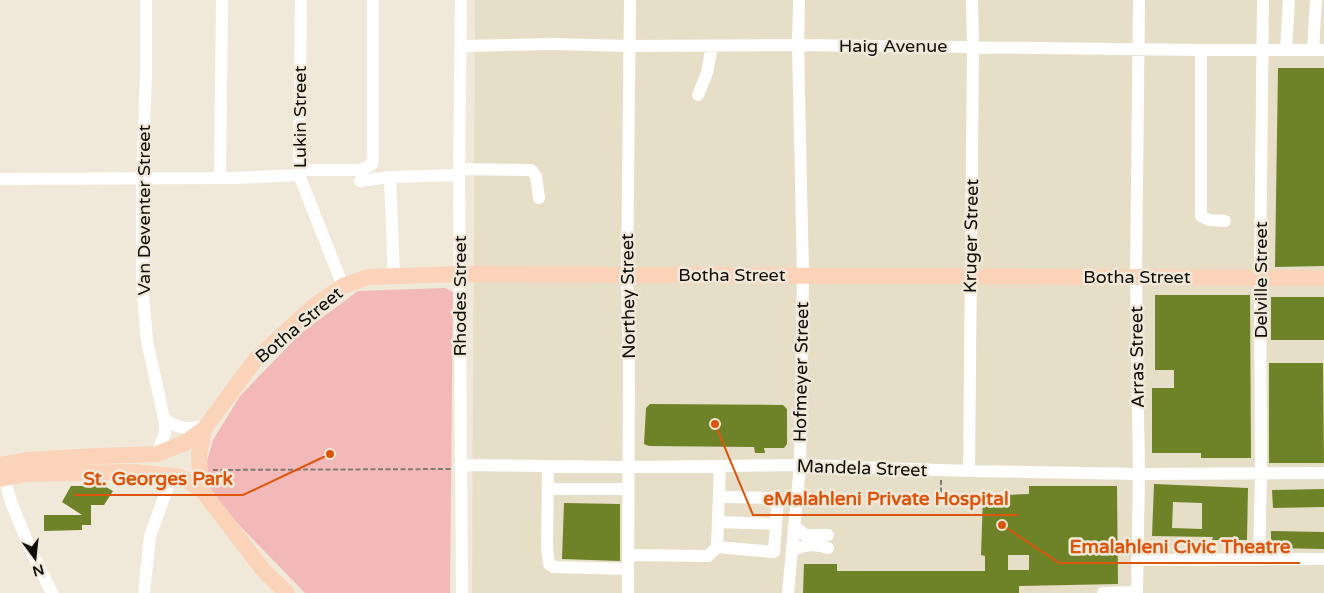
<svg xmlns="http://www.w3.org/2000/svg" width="1324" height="593" viewBox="0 0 1324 593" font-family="'Varela Round',sans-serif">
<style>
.built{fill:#e7dec7}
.green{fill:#f3b9b8}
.building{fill:#6e8327;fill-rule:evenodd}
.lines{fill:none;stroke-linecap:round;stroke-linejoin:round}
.path{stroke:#807c72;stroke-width:2;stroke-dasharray:5 2.5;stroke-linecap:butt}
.minor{stroke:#fff;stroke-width:12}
.major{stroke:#fad3b9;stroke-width:16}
.labels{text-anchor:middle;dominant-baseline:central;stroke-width:5;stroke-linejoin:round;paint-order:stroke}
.street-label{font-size:18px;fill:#0f0d08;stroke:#f0e9da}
.leader{fill:none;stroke:#dd550c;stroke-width:2}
.callout-dot{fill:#dd550c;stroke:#f0e9da;stroke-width:2}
.callout-label{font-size:19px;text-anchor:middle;font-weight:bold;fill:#dd550c;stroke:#f0e9da;stroke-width:5;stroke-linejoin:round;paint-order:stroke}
</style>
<rect width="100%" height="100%" fill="#f0e9da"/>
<path class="built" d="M475,0h849v593h-852z"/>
<path class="green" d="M445,288l8,4 -3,301h-145l-68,-70 -26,-30 -6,-25 8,-28 27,-44 60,-62 58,-43z"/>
<path class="building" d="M1278,68h46v198l-49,1z
M1155,295h95l1,163h-50v-5h-49v-65h22v-18h-19z
M1271,297h53v43h-53z
M1269,363h54l1,100h-55z
M650,404l133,1 4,4v35l-3,4h-20l1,5h-10l-1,-6 -105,-1 -5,-2 2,-36z
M1154,484l94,4 -1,52h-35l1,-3 -61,-1zM1173,502l29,1v26l-30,-1z
M71,486h33l9,5 -9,14h-13v20h-9v5l-38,1v-16h38l-20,-13z
M1029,486h88l1,98 -99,2v7h-216l1,-29h33v7h148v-15l-4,-1 2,-59 46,-2zM1008,555h21v15h-21z
M1324,489v18l-51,1 -1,-18z
M564,503l56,1v57l-58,-2z
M1271,531l53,1v17l-53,-1z"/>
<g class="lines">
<path class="path" d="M213,470l238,-1
M941,480v14"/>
<path class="minor" d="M146,0v75l-4,102v106l5,58 18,82v10l-8,21
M301,0l-2,175 44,111
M461,0l-2,175 3,418
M461,46l92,-2 76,2 169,-1 403,5h123
M1201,50v166l8,4 16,1
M1286,50l3,-50
M1313,50l3,-50
M698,95l9,-22 5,-27
M460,169l71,1 5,6 3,22
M299,170h58l7,-1 8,-5 1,-9v-155
M390,177l4,99
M220,178l2,-178
M0,179l231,-1 68,-3
M360,181l30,-4 69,-2
M164,418c13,12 25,11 42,8
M460,465l168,2 172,-2 169,6 170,3 185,-1
M548,466l-1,82 2,16 5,3 74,2
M2,470l9,32 20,49 21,42
M969,471l4,-424 -1,-47
M548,489h80
M718,522l58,2
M794,526l11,9h23
M717,547l3,-81
M792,551c13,-7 22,-7 36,-3
M628,555l80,1 9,-9 57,5 4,-54 -52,-1
M1259,559l2,-85 -1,-196 3,-278
M1137,560l187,-1
M144,593l6,-57 22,-61
M628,593l1,-228 -2,-89 3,-276
M788,593l12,-128 3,-190 -5,-230 1,-45
M1103,593l34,-1
M1137,593l2,-119 -3,-198 3,-276"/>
<path class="major" d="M0,465l27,-5 70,-4 60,-2 28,-11 19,-14 51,-69 59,-54 29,-20 25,-9 92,-3 864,4
M0,479l26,-5 108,-2 47,5 20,12 63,82 23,22
M201,489l-2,-34 5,-26"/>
</g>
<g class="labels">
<g class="street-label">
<text x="893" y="46">Haig Avenue</text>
<text transform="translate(300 117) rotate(-90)">Lukin Street</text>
<text transform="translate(144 210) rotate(-90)">Van Deventer Street</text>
<text transform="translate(971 236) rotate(-89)">Kruger Street</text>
<text x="732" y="275">Botha Street</text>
<text x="1137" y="277">Botha Street</text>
<text transform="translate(1261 280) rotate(-90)">Delville Street</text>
<text transform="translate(460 296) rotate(-90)">Rhodes Street</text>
<text transform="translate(628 296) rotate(-91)">Northey Street</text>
<text transform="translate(299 325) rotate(-40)">Botha Street</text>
<text transform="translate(1137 357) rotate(-91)">Arras Street</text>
<text transform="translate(801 372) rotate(-89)">Hofmeyer Street</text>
<text transform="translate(862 468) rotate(2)">Mandela Street</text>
</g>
</g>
<path class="leader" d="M330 454L243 495H74M715 424L753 515H1018M1002 525L1059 563H1300"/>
<g class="callout-dot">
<circle cx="330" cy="454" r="5"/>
<circle cx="715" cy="424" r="5"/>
<circle cx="1002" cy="525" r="5"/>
</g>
<g class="callout-label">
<text x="158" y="485">St. Georges Park</text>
<text x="886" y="505">eMalahleni Private Hospital</text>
<text x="1180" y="553">Emalahleni Civic Theatre</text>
</g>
<g transform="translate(35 558) rotate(165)" stroke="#f0e9da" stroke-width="4" paint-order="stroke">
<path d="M0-4L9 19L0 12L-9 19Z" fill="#0f0d08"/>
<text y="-8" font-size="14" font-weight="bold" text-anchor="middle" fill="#0f0d08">N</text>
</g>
</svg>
